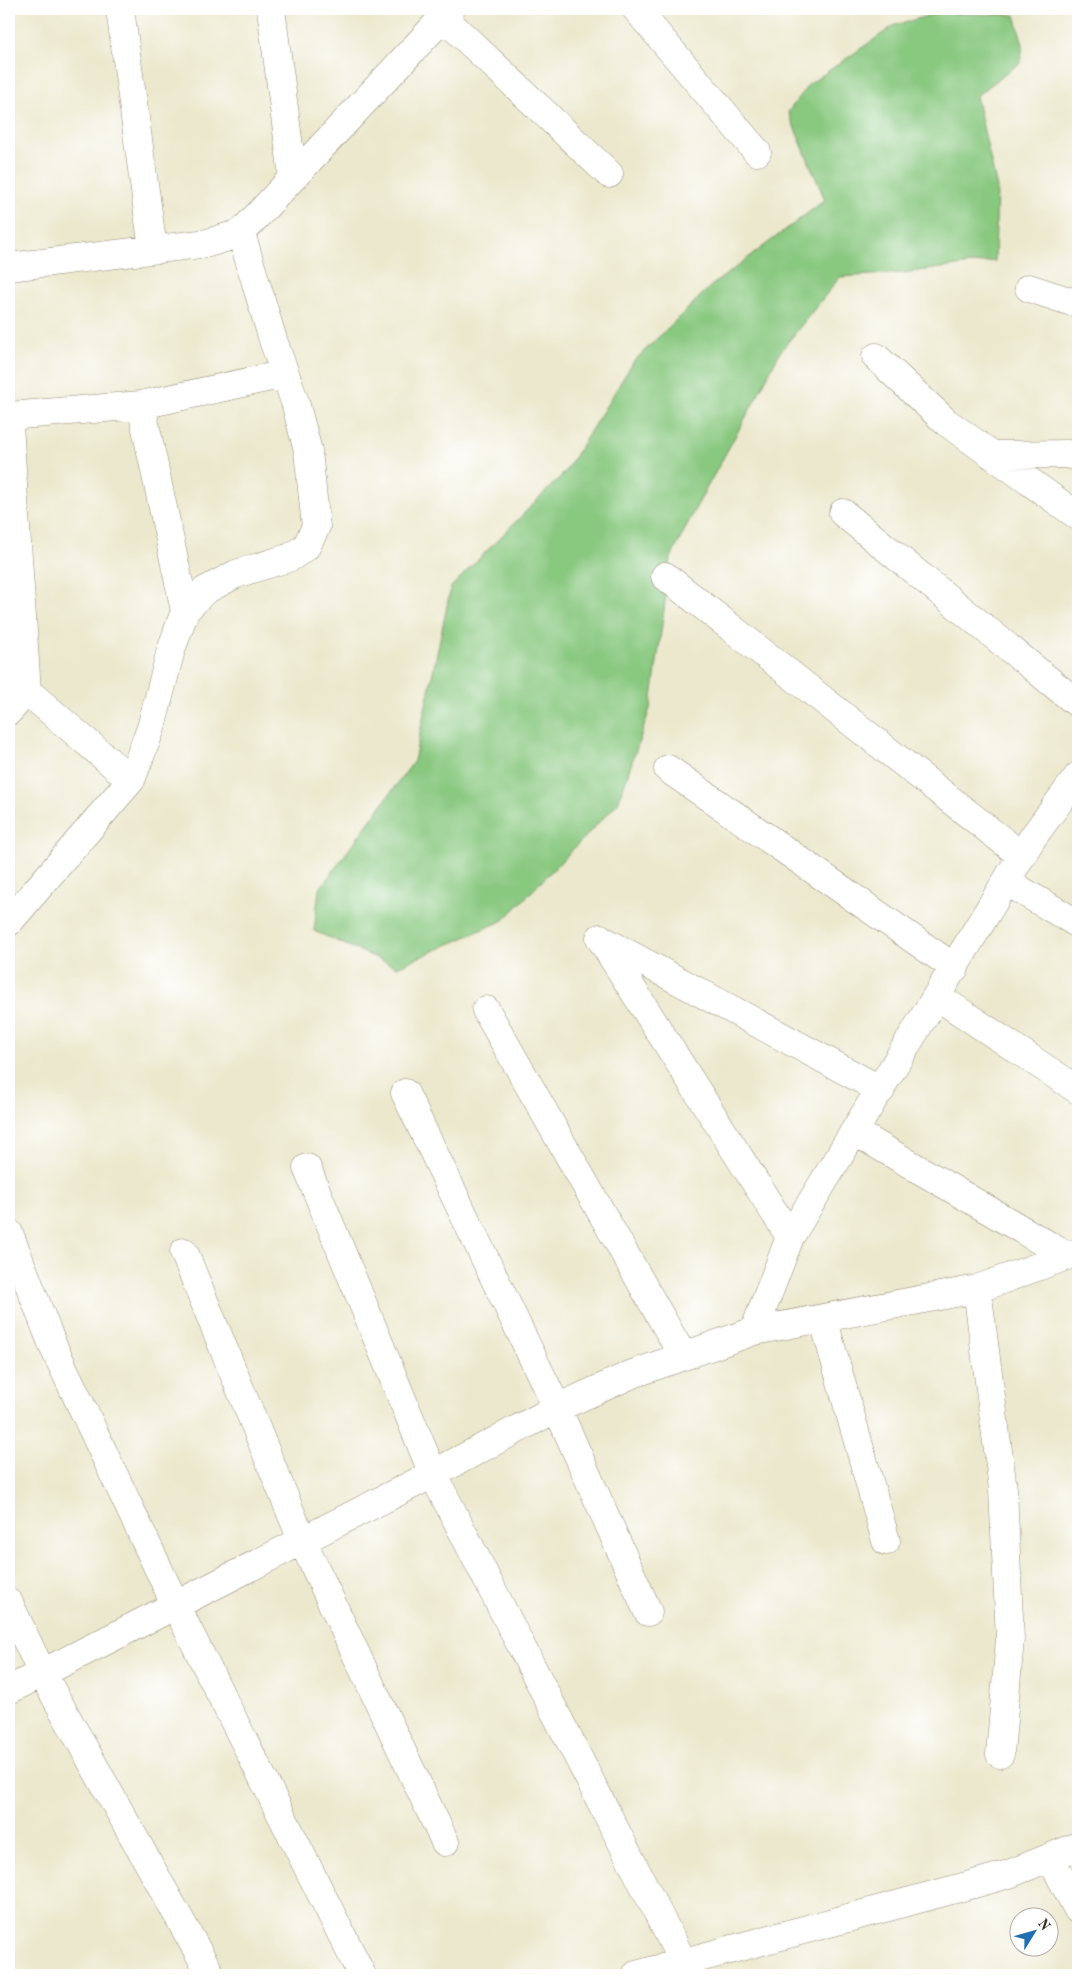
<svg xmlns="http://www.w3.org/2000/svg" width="1087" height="1984" viewBox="0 0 1087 1984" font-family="'Old Standard TT',serif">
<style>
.green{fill:#88c87f;stroke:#62794e}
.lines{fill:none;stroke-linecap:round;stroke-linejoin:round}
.minor-casing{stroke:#948976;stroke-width:29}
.minor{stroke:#fff;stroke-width:28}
</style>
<rect width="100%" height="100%" fill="#fff"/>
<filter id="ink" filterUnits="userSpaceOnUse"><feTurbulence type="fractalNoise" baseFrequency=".02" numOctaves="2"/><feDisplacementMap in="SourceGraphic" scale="10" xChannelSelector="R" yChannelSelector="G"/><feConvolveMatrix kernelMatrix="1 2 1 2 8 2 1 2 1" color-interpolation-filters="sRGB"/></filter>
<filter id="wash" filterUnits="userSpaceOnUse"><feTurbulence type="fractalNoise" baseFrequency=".0096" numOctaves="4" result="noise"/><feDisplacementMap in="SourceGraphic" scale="20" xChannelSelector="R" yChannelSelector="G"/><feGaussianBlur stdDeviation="1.12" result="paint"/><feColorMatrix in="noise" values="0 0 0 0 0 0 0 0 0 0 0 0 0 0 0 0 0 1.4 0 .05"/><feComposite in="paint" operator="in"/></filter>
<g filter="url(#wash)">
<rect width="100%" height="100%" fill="#ece8cd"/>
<path class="green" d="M938,13l77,2 8,30 -3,18 -44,33 21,92 -2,73 -92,12 -63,4 -60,75 -27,52 -59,107 -23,47 -20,148 -33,97 -114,117 -107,47 -83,-36 5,-41 95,-129 37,-174 114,-115 69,-111 77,-75 114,-86 -37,-88 20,-27 87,-60z"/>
</g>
<g filter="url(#ink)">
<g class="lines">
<defs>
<path id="minor" d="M120,9l33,240
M271,9l22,168
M636,9l121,143
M443,17l166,157
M9,267l199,-24 33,-10 210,-224
M1029,288l49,16
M876,357l70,65 132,94
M141,405l144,-31
M9,416l132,-11 44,206
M9,425l18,266 -18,20
M992,455l76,-1 10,3
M843,513l235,191
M665,576l357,280
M27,691l104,89
M668,769l287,199
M1007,882l71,42
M9,922l122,-142 20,-52 20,-78 14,-39 19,-20 32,-17 55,-17 15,-10 10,-20 -8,-76 -13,-49 -22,-62 -32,-107
M600,938l190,299
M601,939l280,151
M938,997l140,93
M486,1010l197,346
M405,1093l152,315 91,204
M855,1132l212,124
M307,1168l126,306 250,488
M9,1233l44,113 123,260 186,369
M184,1252l118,288 143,302
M977,1289l26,200 7,150 -10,115
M823,1318l63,223
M754,1331l36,-94 243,-400 45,-61
M9,1603l33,70 169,302
M9,1690l424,-216 124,-66 73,-33 124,-44 223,-42 101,-37
M1050,1857l28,53
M636,1975l338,-91 35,-10 69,-28"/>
</defs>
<use href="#minor" class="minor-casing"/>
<use href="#minor" class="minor"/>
</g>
</g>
<rect width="1087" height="1984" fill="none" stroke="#fff" stroke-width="30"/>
<g transform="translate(1034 1932) rotate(53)"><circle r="24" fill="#ffffff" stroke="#b1aaa5"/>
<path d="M0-4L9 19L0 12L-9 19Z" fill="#1f6fb2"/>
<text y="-8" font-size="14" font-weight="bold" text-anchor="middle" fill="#3b2a1e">N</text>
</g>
</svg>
